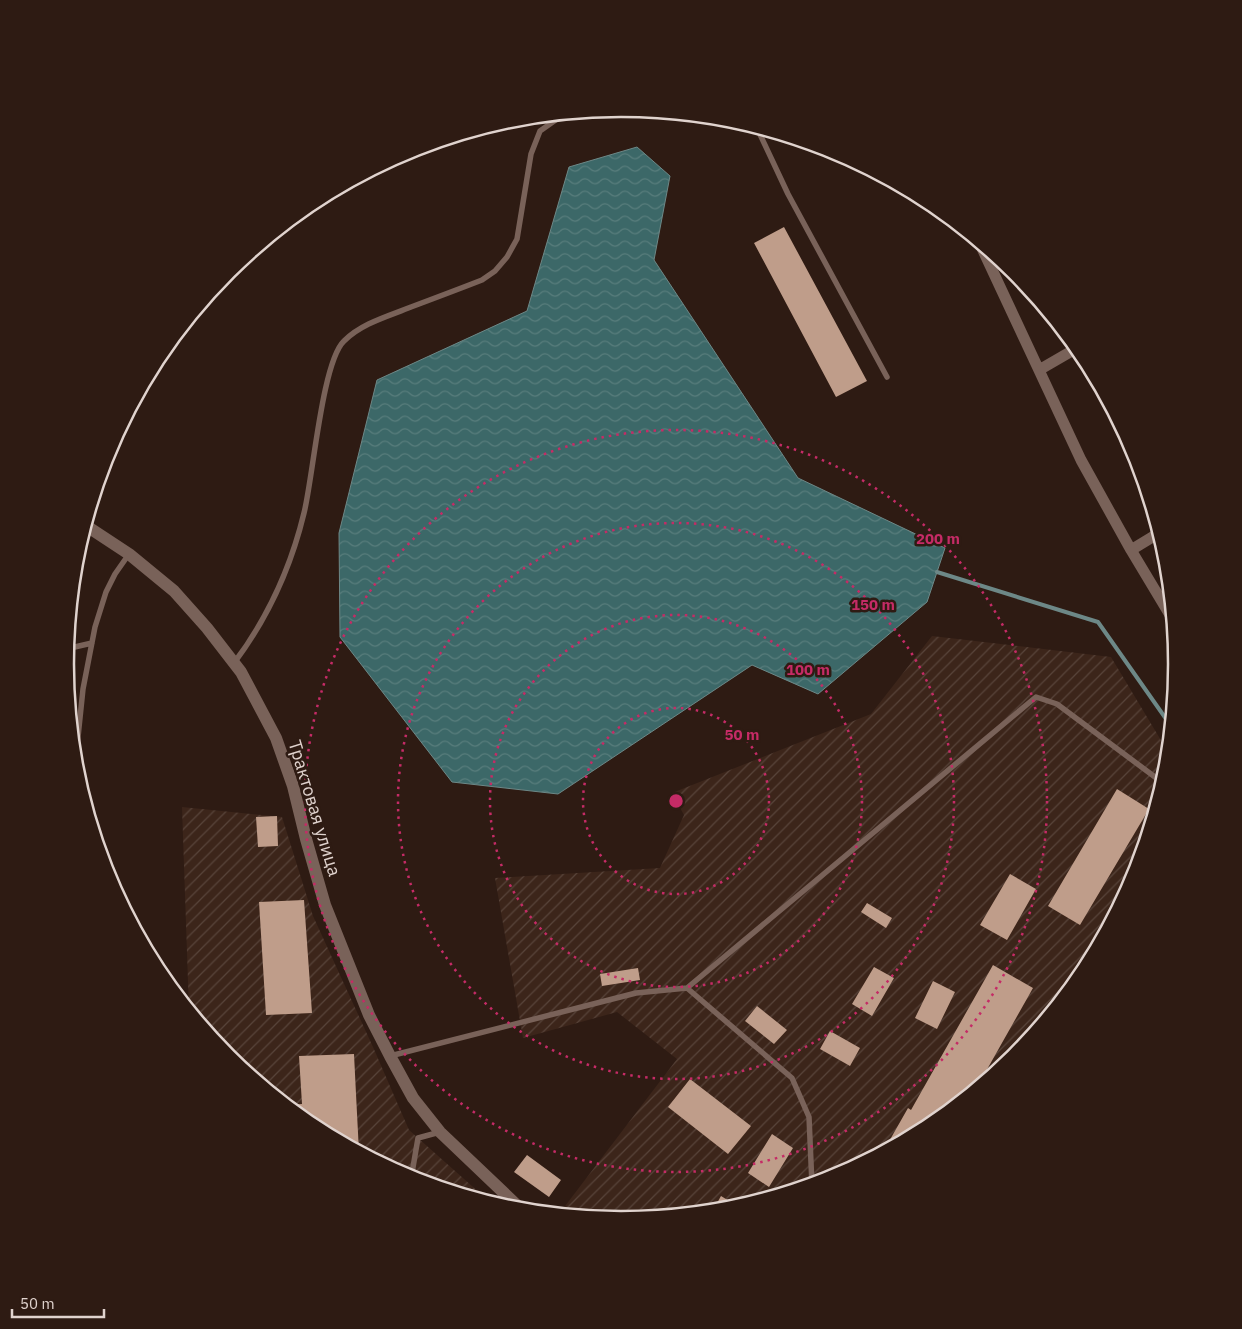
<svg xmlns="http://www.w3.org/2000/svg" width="1242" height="1329" viewBox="0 0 1242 1329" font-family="'IBM Plex Sans',sans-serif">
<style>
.industrial{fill:url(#industrial-furrows)}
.water{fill:url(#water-waves);stroke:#6d8887}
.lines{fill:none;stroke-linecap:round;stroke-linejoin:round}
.stream{stroke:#6d8887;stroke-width:4}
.building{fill:#bf9d8a}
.service{stroke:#796259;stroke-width:5.5}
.minor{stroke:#796259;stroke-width:11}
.tertiary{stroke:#796259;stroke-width:12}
.ring{fill:none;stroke:#c52b66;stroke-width:2.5;stroke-dasharray:2.5 5}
.labels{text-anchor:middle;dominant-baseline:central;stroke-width:5;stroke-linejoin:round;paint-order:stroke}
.street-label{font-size:18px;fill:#e0d3ce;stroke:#2e1b13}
.rim{fill:none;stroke:#e0d3ce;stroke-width:2.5}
.centre{fill:#c52b66;stroke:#2e1b13;stroke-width:2.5}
.ring-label{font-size:15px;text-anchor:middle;font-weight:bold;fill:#c52b66;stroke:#2e1b13;stroke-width:5;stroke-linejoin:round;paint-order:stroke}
</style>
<defs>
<pattern id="industrial-furrows" width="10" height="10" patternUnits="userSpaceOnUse" patternTransform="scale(1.25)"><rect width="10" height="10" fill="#3c251a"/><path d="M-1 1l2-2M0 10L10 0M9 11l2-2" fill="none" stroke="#58443a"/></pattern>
<pattern id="water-waves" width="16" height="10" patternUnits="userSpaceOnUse" patternTransform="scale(1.25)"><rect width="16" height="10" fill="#3c6868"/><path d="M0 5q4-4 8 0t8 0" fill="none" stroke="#587d7c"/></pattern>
</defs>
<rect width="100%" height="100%" fill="#2e1b13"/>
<path class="industrial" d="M932,636l179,21 57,95 -2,21 -31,105 -52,96 -69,84 -84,69 -96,51 -105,32 -108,10 -62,-6 118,-155 -60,-47 -94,26 -28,-160 165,-10 24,-53 -12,-22 199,-79z
M182,807l100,10 31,99 60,131 36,83 82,73 -83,-25 -96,-51 -84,-70 -39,-46z"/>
<path class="water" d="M637,147l33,29 -16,84 144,218 147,70 -18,54 -109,92 -66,-29 -194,129 -106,-12 -112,-145 -1,-104 38,-153 150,-69 42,-144z"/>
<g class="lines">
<path class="stream" d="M937,572l161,50 73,104"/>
</g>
<path class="building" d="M784,227l83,154 -31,16 -82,-154z
M1117,789l32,20 -69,116 -32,-19z
M277,816l1,30 -20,1 -2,-30z
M1010,874l26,15 -29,51 -27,-15z
M304,900l8,113 -46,2 -7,-113z
M867,903l25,15 -6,10 -25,-16z
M993,965l40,23 -57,101 -46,38 -47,25 25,-44 3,2z
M874,967l20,11 -22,38 -20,-12z
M638,968l2,12 -38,6 -2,-12z
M933,981l22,11 -18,37 -22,-11z
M757,1006l30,24 -13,14 -29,-23z
M830,1031l30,17 -10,18 -30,-17z
M354,1054l2,40 3,58 -47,-25 -26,-22 16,-1 -3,-48z
M690,1079l61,47 -23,28 -60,-47z
M772,1134l21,14 -24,39 -21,-14z
M527,1155l34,25 -12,17 -35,-25z
M721,1196l18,11 -27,5z"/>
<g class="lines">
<path class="service" d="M757,128l31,66 99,183
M66,649l26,-6
M234,663c33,-44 57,-96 70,-150 9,-35 18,-151 40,-172 18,-18 45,-25 67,-34 24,-9 48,-18 71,-27l13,-9 12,-14 10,-18 14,-85 9,-23 17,-12 12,-5
M75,766l8,-77 12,-62 11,-35 9,-18 14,-20
M687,988l349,-291 21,7 106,79
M390,1056l246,-63 51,-5 105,90 17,39 3,68
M411,1179l7,-41 22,-6"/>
<path class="minor" d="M980,244l101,216 50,90 42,70
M1039,370l38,-22
M1131,550l28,-17"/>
<path class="tertiary" d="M85,525l44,29 45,37 33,37 34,44 35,66 17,48 13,53 19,66 44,110 21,41 23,42 27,34 83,79"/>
</g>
<g class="ring">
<circle cx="676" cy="801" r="93"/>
<circle cx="676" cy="801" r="186"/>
<circle cx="676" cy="801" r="278"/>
<circle cx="676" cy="801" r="371"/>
</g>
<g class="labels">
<g class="street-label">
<text transform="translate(315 808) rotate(73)">Трактовая улица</text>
</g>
</g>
<path d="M0 0H1242V1329H0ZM74 664a547 547 0 1 1 1094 0a547 547 0 1 1-1094 0Z" fill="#2e1b13" fill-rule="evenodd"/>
<path class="rim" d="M74 664a547 547 0 1 1 1094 0a547 547 0 1 1-1094 0Z"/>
<circle cx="676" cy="801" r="8" class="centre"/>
<g class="ring-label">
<text x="938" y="544">200 m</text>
<text x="873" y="610">150 m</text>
<text x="808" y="675">100 m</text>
<text x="742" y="740">50 m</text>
</g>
<path d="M12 1309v8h92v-8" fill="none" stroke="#e0d3ce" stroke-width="2.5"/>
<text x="20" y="1309" font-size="15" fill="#e0d3ce" stroke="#2e1b13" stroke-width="4" paint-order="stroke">50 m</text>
</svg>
